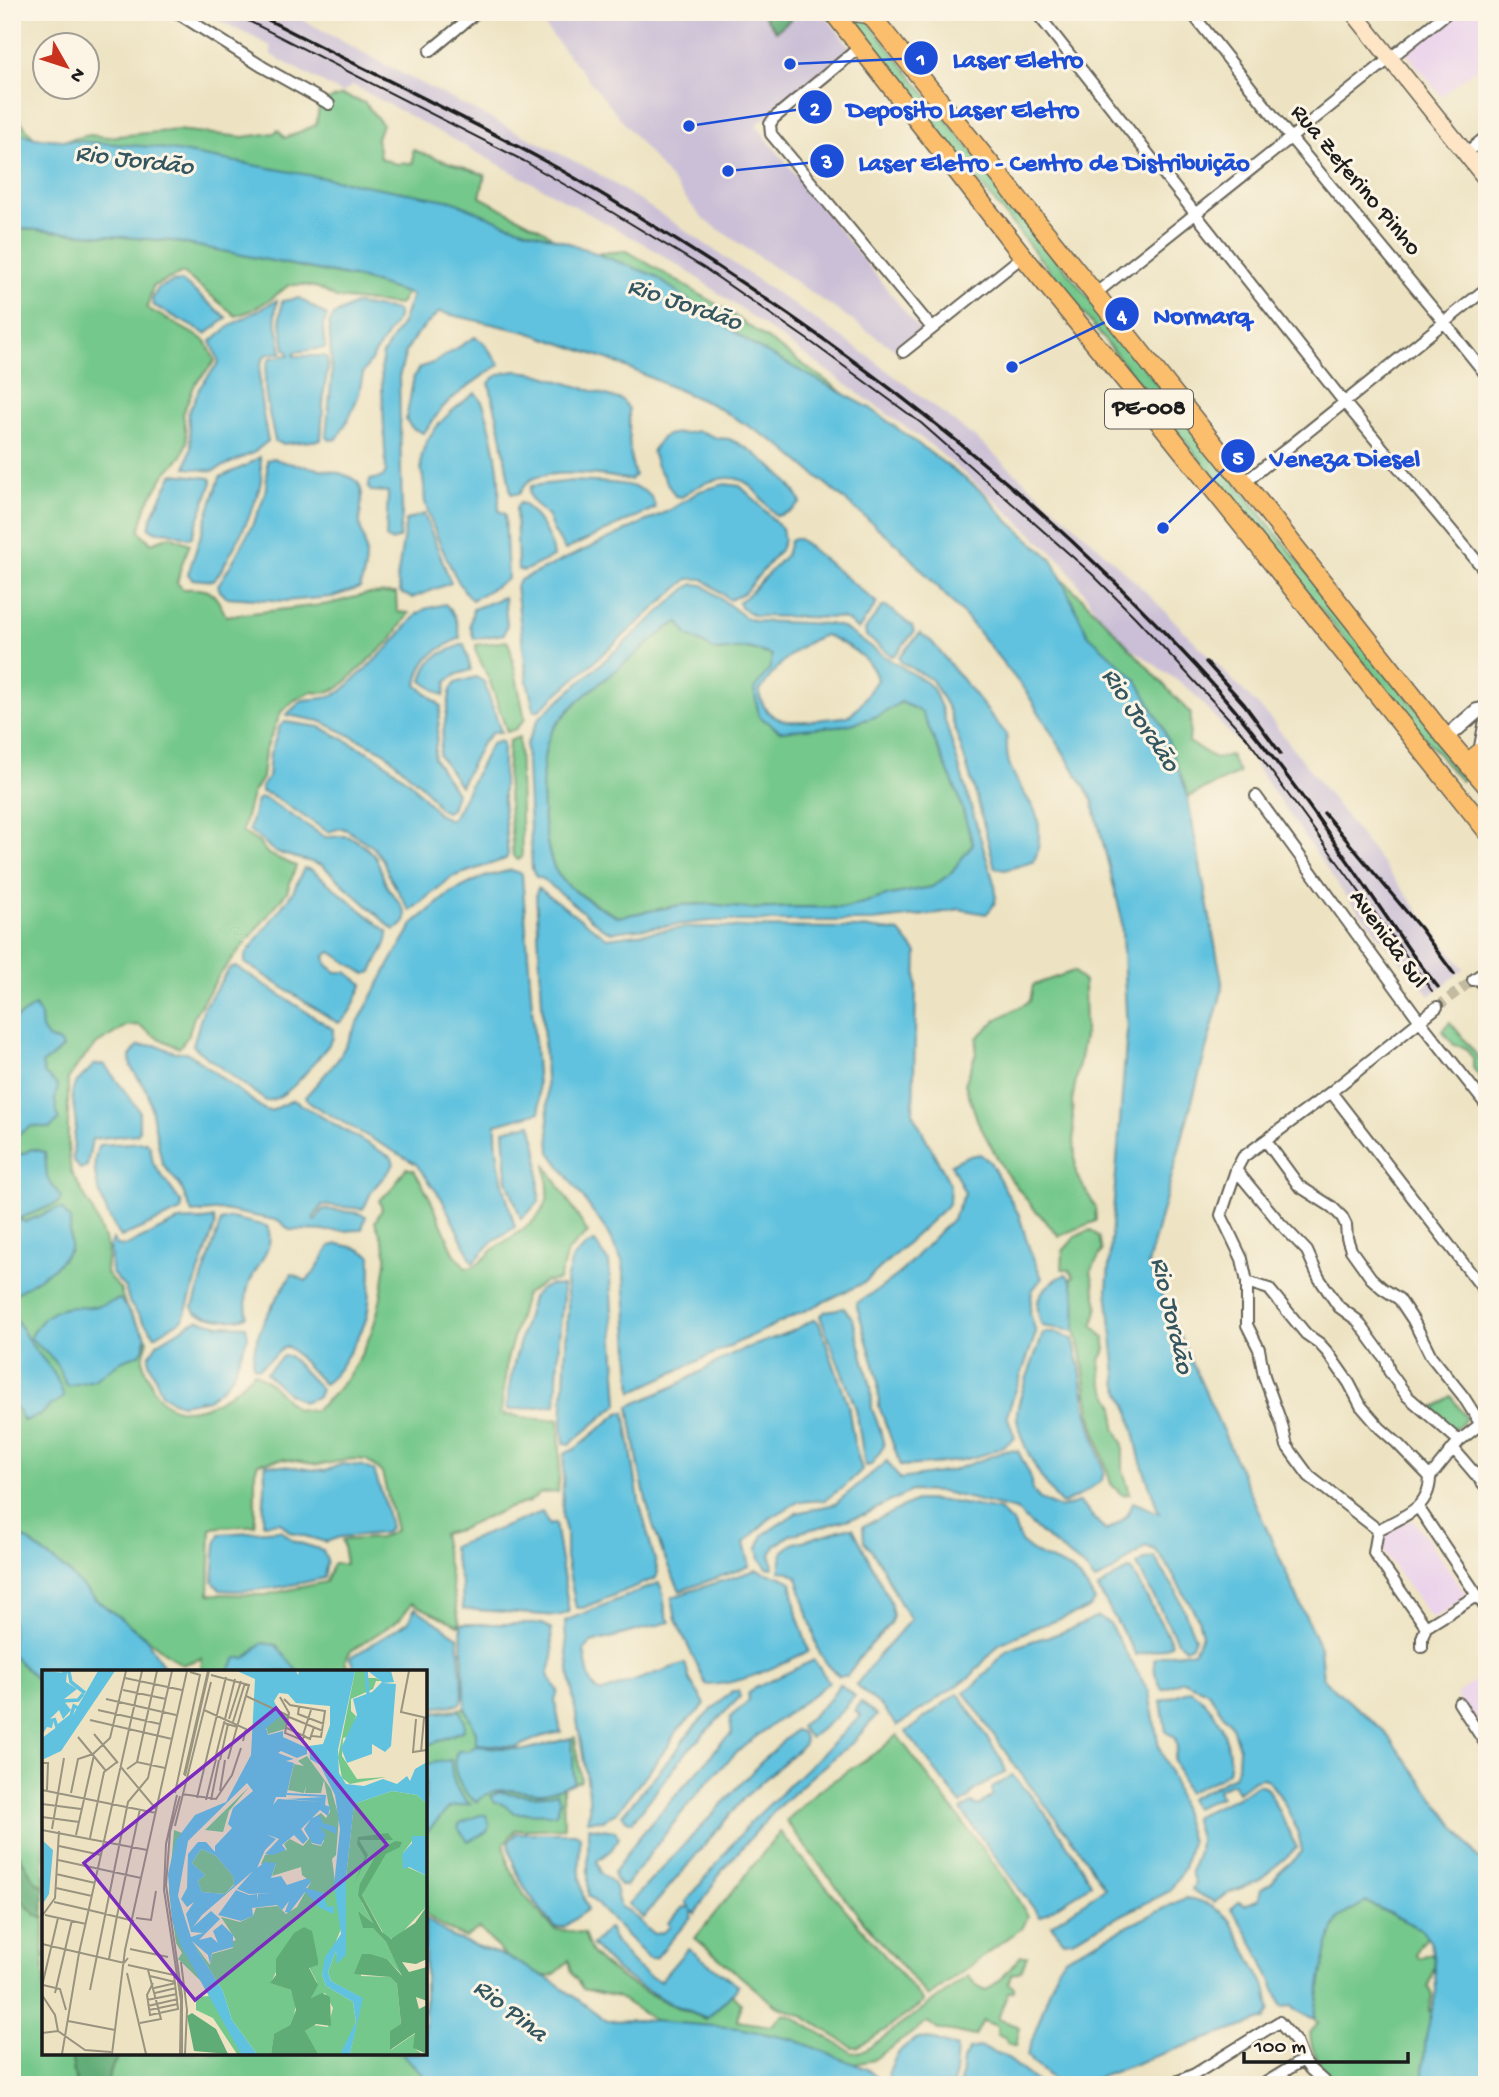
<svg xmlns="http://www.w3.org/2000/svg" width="1499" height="2097" viewBox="0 0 1499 2097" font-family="'Gochi Hand',sans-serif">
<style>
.built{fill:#ead1ec}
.industrial{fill:#cabfd6}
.green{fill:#75c88b;stroke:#487254;stroke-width:2;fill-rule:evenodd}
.forest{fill:#60ac77;stroke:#3e644a;stroke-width:2}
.water{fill:#61c2df;stroke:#3e6f7e;stroke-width:2;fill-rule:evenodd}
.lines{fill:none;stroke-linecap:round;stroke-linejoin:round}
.minor-tunnel{stroke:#c3bba1;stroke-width:10;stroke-dasharray:10 5;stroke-linecap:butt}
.minor-casing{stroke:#656256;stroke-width:14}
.tertiary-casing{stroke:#656256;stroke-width:18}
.secondary-casing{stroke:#656256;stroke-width:19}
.primary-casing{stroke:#656256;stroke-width:21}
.trunk-casing{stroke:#656256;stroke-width:21}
.minor{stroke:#fff;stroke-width:10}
.tertiary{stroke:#fff;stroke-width:14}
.secondary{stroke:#fde5c5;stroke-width:16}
.primary{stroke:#fabe6d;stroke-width:18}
.trunk{stroke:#fabe6d;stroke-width:18}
.tram{stroke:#1c1c1c;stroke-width:2}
.rail{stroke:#1c1c1c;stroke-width:3.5}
.labels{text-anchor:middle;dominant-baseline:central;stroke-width:6;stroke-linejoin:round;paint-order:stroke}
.shield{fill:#fcf5e5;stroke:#5f5d58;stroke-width:2}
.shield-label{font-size:23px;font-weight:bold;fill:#1c1c1c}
.street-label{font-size:24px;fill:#1c1c1c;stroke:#fcf5e5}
.water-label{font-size:26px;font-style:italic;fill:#345660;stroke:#fcf5e5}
.inset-river{fill:none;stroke:#61c2df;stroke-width:3.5}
.inset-road{fill:none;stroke:#999380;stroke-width:2}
.view{fill:#7b2cbf;fill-opacity:0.15;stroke:#7b2cbf;stroke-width:3.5}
.inset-edge{fill:none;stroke:#1c1c1c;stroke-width:3.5}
.leader{fill:none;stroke:#1d4ed8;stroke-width:2.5}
.callout-dot{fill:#1d4ed8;stroke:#fcf5e5;stroke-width:2.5}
.mark-label{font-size:21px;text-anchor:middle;font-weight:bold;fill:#fff}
.callout-label{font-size:26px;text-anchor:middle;font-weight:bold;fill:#1d4ed8;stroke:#fcf5e5;stroke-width:6;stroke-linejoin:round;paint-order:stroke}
</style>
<rect width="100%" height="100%" fill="#fcf5e5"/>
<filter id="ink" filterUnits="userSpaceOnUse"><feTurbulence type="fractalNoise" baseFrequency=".0143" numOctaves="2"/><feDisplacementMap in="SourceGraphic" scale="14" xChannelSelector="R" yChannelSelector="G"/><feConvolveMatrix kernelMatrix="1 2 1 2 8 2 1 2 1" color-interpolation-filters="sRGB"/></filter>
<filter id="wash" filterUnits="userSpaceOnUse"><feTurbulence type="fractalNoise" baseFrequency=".00686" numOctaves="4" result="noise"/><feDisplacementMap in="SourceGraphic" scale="28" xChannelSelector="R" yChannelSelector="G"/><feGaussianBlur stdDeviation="1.57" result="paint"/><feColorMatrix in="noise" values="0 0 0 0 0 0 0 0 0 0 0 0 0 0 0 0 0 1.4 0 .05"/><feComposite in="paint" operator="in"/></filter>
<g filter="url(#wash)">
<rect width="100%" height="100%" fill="#ede3c2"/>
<path class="built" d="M1456,12h31v48l-46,36 -35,-44z
M1407,1520l8,2 51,72 -3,5 -29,19 -5,-3 -49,-69 1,-8z
M1487,1671v71l-15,-20 -16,-27z"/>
<path class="industrial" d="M202,12h79l4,3 4,-3 104,57 201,102 85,55 189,130 110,84 105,93 61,57 124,126 196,253 -34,27 -85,-101 -101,-146 -55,-60 -77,-55 -48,-71 -71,-65 -61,-52 -240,-172 -46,-29 -293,-160 -11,8 -71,-38v-9z
M533,12h289l29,36 -95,77 165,207 -24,19 -195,-133z"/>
<path class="green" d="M846,15l19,3 604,757 -8,6 -10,-11 -216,-266z
M343,95l22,8 17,21 -5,14 3,20 16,6 17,-1v-13l72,25 -5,22 65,34 29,24 53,-4 99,59 129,91 177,148 72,71 87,94 -2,28 27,17 14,-4 9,18 -64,30 -306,-376 -117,-83 -44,-22 -696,-174v-29h7l21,27 50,-11 18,2 69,-7 66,7 31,-4 4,-3 7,8 31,-13 4,-23z
M12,228l160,13 190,38 45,13 -8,13 -63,-7 -18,-10 -14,-3h-15l-18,14 -21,12 -14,5 -53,-43 -30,13 -6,22 59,33 9,20 -20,23 -12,29 4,29 -5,14 -17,18 -18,30 -8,27 12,12 19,-7 20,8 -9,22 -4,17 6,6c28,-2 31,2 43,27l103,-12 38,-10 29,-1 1,19 12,1 -18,27 -52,48 -16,5 -12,-1 -16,8 -14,12 -16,39 -3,27 -10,16 -10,38 16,10 10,12 28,12 -9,26 -67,82 -25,40 -7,22 -9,12 -25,-12 -15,-11 -13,1 -30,19 -14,14 -14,20v68l3,25 21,37 16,40 -2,24 14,16 6,18 22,33c-1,6 -5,14 -5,21 0,6 5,14 7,20 20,54 78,21 104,-9l16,11 26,26 18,2c43,-33 65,-83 70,-136 1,-7 3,-15 2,-22 -1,-10 -7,-21 -11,-31l7,-13 -3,-9 11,-9 16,-23 8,2 16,28 24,55 12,15c13,0 21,-14 31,-21 17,-12 40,-23 49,-44 5,-9 0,-27 0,-38l42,68 -21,19 -8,28 -14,2 -20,13 -18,65 -6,54c20,1 38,8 58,5l1,39 -2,34 -17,1 -12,9 -23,7 -47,21 -17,4 18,92 -48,-23 -12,16 -49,32 -6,10 5,11h-149l1,-14 -20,7 -88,-67 -27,-27 -55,-42zM283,1459l36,6 34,-6 14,1 15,13 14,57 -16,8 -38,2 4,24h-13l-7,18 -61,13 -56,-1 2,-65c15,-5 27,-1 44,-4v-53l3,-9z
M679,622l37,29 32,-3 24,7 -1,13 -17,21 5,27 20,15 68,-6 31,-9 23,-14 21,10 36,82 15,50 -23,30 -18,13 -42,8 -44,13 -46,-1 -50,2 -40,-5 -29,1 -63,12c-19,-11 -49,-26 -61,-44 -16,-25 -21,-117 -5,-142 26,-38 81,-74 117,-104z
M507,641l3,6 15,72 -9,10 -9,3 -18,-53 -13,-27v-7z
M519,737l3,120 -4,3 -5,-4 -6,-78 2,-37z
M1074,971l10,11 1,50 -13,69 4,73 19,32 1,15 -37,15 -28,-31 -26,-33 -27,-50 -13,-38 11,-31 1,-15 19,-18 34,-19 3,-16z
M1450,1022l37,46v18l-14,-18v-10l-9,-11 -10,-2 -12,-15z
M1091,1230l8,7 3,14 -11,20 7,35 -5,19 11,13 2,11 -6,11 2,23 13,24v21l8,15v27l7,24 -8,1 -11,-11 -21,-71 -9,-62 -6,-20v-29l-4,-23 3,-3 -5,-6 -7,-1 1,-18 13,-15z
M1451,1396l15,22 -6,8 -9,3 -6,-2 -13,-17z
M12,1655l32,31v201l-8,-5 -24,-39z
M465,1708l11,24v14l49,4 50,-13 6,43 -18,7 1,41 -48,2 -12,13 4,22 17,31 29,33 30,4c3,7 4,15 9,21 23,27 79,52 113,65l26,-25 9,9 -4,18 34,5 12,-12 8,2 62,37 13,-3 102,-74 10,11 8,4 16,-13 19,-22h6l-6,15 -9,3 -3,10 5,3v4l-6,1 -10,27 22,8 -4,19 -9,-3 -2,-6 -8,-2v-9l-14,-5 -8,15c-13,-2 -24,-7 -37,-6l-10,-8 -55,38 -23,5 -181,-35 -51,-33 -35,-8 -11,-16 -3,-13c-5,5 -10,13 -17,15 -29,8 -55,-29 -73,-47l-14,10 -22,-11 -18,-13v-201z
M897,1735l107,142 24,39 -5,11 -95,70 -66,-77 -76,-99 32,-30 63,-42z
M780,1832l144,170 -37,27 -30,18h-5l-51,-32 -25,-9 -81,-68z
M12,1890l23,24 9,5v134h27l5,32h-64v-58l4,-7 -4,-5z
M1365,1902l63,30 2,3 -9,9 -5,9 3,5 10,-4 8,3 -9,30 4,8 -3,16 5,-3 -8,29 -4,48h-83c-17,-18 -27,-26 -29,-52l8,-10 -4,-4 13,-72 11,-29z
M120,2053h282l31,32h-327l6,-18z"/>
<path class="forest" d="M761,12h35v3l-20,16z
M12,1843l24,39 8,5v32l-9,-5 -23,-24z
M71,2053h49l-8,14 -6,18h-30z"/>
<path class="water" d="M12,131l24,7 118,9 298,54 52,22 62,19 87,33 103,72 114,61 114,85 23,27 45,39 36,76 49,45 27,50 22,60 37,197 -75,277 172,384 3,31 61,52 94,127 9,5v222h-65l4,-48 10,-46 -1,-22 -4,-26 -11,-15 -54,-26 -28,16 -11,29 -13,72 -20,-10 -1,-3 -11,1c-13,-34 -29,-69 -51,-98l8,-7 6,3 14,-6 2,-10 11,-7 7,-10 23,-20c-2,-20 -22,-65 -39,-74l-9,2 -16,12 -5,-9 -15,6 3,8 -27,11 -5,-9 45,-23 4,-12 1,-16 -7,-21 -25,-36 -24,-10 -21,9 -7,-17 -1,-14c12,-7 27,-4 40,-8l8,-16 -4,-17 -32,-55 -11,-13 -9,-4 -34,26 -17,9 -12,-15 -42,-32 -25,-24 -73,-18 -32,-1 -47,24 -74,20 -15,11 -4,9 2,13h-6l-7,-9 -2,-11 5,-13 33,-22 39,-9 52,-43 13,18 51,-8 57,-21 10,1 12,24 2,15 8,9 19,9 20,-6 27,29c13,-7 23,-14 27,-29l26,11 -19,-54 -10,-45 -13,-31 -10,-93 20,-259 -6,-116 -29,-116 -65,-106 -60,-75 -69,-73 -118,-100 -67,-40 -103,-45 -83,-28 -88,-20 -23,23 -10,16 -7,26 3,138 -3,23 -7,3 -6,-3 2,-46 -17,-1 -3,-3 2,-8 13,-3 3,-6 -5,-106 2,-11 19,-31 10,-28 -50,-16 -190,-38 -160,-13z
M182,281l45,37 -21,16 -53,-29 -1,-5 6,-12 15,-6z
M299,298l28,18 -4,9 2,23 -30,4 -1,4h30l3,2 1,10 -4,22 -3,50 -39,4 -7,-3c-4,-22 -17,-62 -5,-83l19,-3 -1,-4 -3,-2 -5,-32 2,-16z
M277,300l-2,15 7,38c-6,0 -13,-1 -17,3 -13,13 0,68 3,85l-15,12 -40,18 -27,-3 5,-21 -3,-33 12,-27 19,-25 -8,-21 22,-17z
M355,304l40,6 3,2v6l-35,55 -4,21 -9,22 -13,23 -7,1 -4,-4 6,-62 -3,-50 5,-9z
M475,337l8,5 17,23c-12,6 -46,31 -56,41 -8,8 -12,19 -21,27l-11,-5 -6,-8 8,-44 5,-8 16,-6z
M517,371l17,2 88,27 7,9c0,23 -1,44 6,66l-5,5c-23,-5 -81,-12 -101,1 -4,3 -7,8 -10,13h-8l-11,-66 -11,-45c8,-10 17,-11 28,-12z
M475,393c4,4 7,7 9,13 6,17 15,60 15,77 1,10 -1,18 0,28l6,3 3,65 -36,21c-16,-14 -41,-75 -47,-98 -1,-5 0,-11 -1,-16 -1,-11 -5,-21 -2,-32 6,-25 33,-47 53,-61z
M697,431c9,1 13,5 21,7 4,1 7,0 11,1 24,10 61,39 72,64l-10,8 -14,5c-10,-9 -18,-23 -29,-32 -19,-14 -50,0 -66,13l-7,-1 -18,-30 -5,-14c14,-27 22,-14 45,-21z
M260,457c1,8 1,15 1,23 -3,25 -32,79 -47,101l-22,-2 -4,-5 32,-97 25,-11z
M274,458c17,11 78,9 86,28 5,12 -1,24 0,37 0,7 4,15 5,22 3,14 -1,29 -5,43l-28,9 -47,4 -59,-4 -6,-6 -2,-6c14,-21 45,-74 48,-98 1,-9 1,-18 1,-27z
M174,474l36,4 2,4 -20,55 -3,1 -23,-7 -9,1 -8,-4 3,-12 20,-41z
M572,481c22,2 82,-3 83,27l-90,42 -12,-20 -5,-13 -16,-17 -3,-7 2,-7z
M725,484l15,2 14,13 28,30 2,11 -4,10 -36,43 -14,7 -27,-21h-15l-149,131h-5l-7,-30 -11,-94 4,-6 150,-70 30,-19z
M520,503l4,1c15,15 27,31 29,53l-29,14 -6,-1 -2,-63z
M424,514l27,69 -39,15 -11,-5 -4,-13 9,-60z
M794,539h5l78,64 -19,27 -10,-9 -8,-3 -85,-2 -15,-9 -2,-5 8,-5 40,-42 4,-14z
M694,584l9,1 42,32 10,4 74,3 13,3 45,31 39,24 6,5 9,20 54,179c2,13 1,19 -9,28l-27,-5 -25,5 -62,7h-161l-100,11 -9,-4 -59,-49 -7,-2 -4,-8 -6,-124 13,-27 149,-131zM679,622l8,13 29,16 32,-3 24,7 -2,13 -16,21 5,27 21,15 67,-6 31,-9 23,-14 21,10 36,82 15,50 -23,30 -18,13 -42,8 -44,13 -46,-1 -50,2 -40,-5 -29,1 -63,12c-19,-10 -49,-26 -61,-44 -16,-25 -21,-117 -5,-142 17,-26 43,-44 67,-63 16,-13 33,-27 50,-41zM825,635c19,8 48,23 52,45 -8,10 -16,28 -27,35 -6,3 -19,3 -26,4 -28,4 -59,8 -65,-27 17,-25 36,-47 66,-57z
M504,597l3,27 -3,10 -30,5 -4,-14 3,-16z
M445,604c11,10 13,20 15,34 -24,13 -39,18 -43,47l24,21 -7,52 22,35 -5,16 -5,3 -7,-4 -15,-20 -41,-37 -63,-30 -34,-6 17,-15 21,-2 17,-6 49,-46 27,-32 8,-5z
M886,606l26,20 2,6 -18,22 -4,2 -26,-20 -1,-6 16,-22z
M920,633l12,9 74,92c2,12 -1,19 4,32 6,16 15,29 24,43 7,12 7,41 -1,53l-28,8 -10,-2 -19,-73 -27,-85 -17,-30 -31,-18 -2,-5z
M464,644l7,26 -13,4 -11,7 -3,15 -22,-15c5,-26 21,-28 42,-37z
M476,677l8,5 17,50h-8l-11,11 -22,43 -21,-31 12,-66 4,-6z
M285,722l35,5 58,30 34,27 26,30 12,6 6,-7 35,-69 9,-3 3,2v57l5,54 -2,5 -54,18 -42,34 -22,-37 -5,-14 -10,-13 -26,-17 -6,-2 -13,4 -57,-37 -10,-3v-5l7,-9 2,-24 10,-28z
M260,798l6,1 59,38c10,1 17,-4 27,1 8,4 21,14 25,22 4,8 5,17 10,26 7,12 34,34 7,44l-72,-65 -47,-13 -26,-22 8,-30z
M304,868l8,2 76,62c1,14 -12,27 -16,40l-7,2 -34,-22 -6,4 2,9 9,7h10l17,12c-7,13 -12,33 -25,39l-93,-60v-8l48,-63z
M511,870l11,4 18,238 -44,12c-1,35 9,69 19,103l-22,14 -20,22 -31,-64 -26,-35 -105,-60 -6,-7 32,-36 56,-103 21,-35 36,-30 31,-15z
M538,888l69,50 83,-11 178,1 32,4 17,21 -4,161 37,70 -1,20 -85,79 -232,109 -9,-129 -17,-33 -56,-78 -14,-258z
M237,967l96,62v9l-5,8c-15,17 -39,54 -62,55l-69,-51 -4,-5 11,-38 26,-39z
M35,1006l6,10 1,13 6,9 12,5 3,5 -21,16 2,9 14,13 -3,15 4,19 -9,8 -18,-2 -13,8 -7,-1v-112z
M155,1045l20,7h12l78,58 6,1 22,-11 99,58 2,6c-6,9 -13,16 -20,24 -5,6 -6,14 -11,21l-41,-4 -9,14 2,2 8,-12 35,4 8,3 -4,13c-24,5 -48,0 -73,1l-9,-9 -57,-11 -31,3 -11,-26 -19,-24 -14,-70 -17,-26 -1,-11 8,-10z
M104,1064l35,46v21l-2,3 -45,5 -5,27 -7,3 -7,-9 1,-23 2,-12 -4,-32 3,-9 19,-19z
M531,1124l7,27 1,51 -18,17 -14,-39 -3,-50z
M146,1142l4,4 3,17 29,41 -1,7 -60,26c-15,-21 -35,-67 -22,-92z
M32,1149l13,3 2,26 14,19 -3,6 -40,16 7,3 31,-13h6l8,11v30l-16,18 -42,28v-82l3,2 -3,-5v-57l8,1z
M980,1154l10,8 29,53 10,33 13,30 -10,13 -2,22 6,20 -29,82 8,23c-29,24 -78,26 -114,28l-22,-60 -1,-27 -22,-76 22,-13 21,-16 54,-56 12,-25 -14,-29 14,-7z
M214,1218l1,8 -32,93 -28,17 -25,-32 -5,-16 -14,-16 -1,-27 3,-6 4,6 9,1 52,-25c13,-2 23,1 36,-3z
M231,1218l36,8c10,20 -10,38 -17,56 -5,11 -4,23 -3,34 -15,7 -35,2 -51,-3l-3,-6 28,-86z
M595,1242l14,21 9,141 -48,40 -6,-1 -2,-19 6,-118 -2,-26 6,-21 15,-14z
M338,1244l19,4 14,8c0,20 0,40 -4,60 -3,13 -31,63 -43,68l-32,-34 -6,-4 -27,22 -6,-2c-1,-34 22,-64 39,-92l14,7 8,-8 16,-27z
M1066,1274c13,13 9,40 9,57l-33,-5c-11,-28 -1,-39 24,-52z
M549,1285l13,1 1,10 -4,42 -3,67 -48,5c-3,-24 17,-86 24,-112l7,-8z
M120,1299l26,37 -2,11 -4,7 -17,6 -29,20 -27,6 -12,-25 -25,-23c11,-19 20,-30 45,-31 5,0 11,1 17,0 9,-1 19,-5 28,-8z
M844,1308l9,11 18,68 1,22 8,20 4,17 -13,19 -6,1 -9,-57 -36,-93 6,-5z
M15,1318c5,8 10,17 15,25 17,22 25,26 34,54l-14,9 -8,8 -18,7 -12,-20v-81z
M815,1319l4,4 29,82 6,38 8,27 -16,15 -21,15 -27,2 -29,17 -25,24 6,23 -70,25c-32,-61 -41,-118 -51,-185l46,-20 57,-32 60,-23z
M199,1320l21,5 26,1 2,10 -16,40 -9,11 -15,12 -27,5 -11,-4 -8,-6 -13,-31v-7l9,-13 33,-20z
M1043,1333h14l16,6 7,28 6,40 18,64 -2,9 -21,15 -19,9c-18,-18 -43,-61 -45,-87 -2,-14 21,-67 26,-84z
M283,1356h6l32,33 -3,8 -16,5 -17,-11 -19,-18z
M625,1412l14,89 19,71 -2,6 -73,30h-7l-10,-51v-26l-4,-14 2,-63 11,-5 44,-36z
M266,1464l59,7 17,-7 20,2 12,5 10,29 6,28 -6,5 -44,4 -14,5 -36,-10 -10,-10 -17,2c0,-13 1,-23 2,-36 1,-9 -2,-15 1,-24z
M918,1500l28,1 53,9 15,15 7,17 15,12 35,15 15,17 9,15 -6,7 -9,4 -46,16 -35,16 -28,32 -74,50 -14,-18 -27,-23 19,-25 36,-41 -9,-12 -23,-46 -15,-20 -1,-15z
M542,1512l7,13 6,-2 14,89 -11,4 -95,-7 -1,-23 -10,-39z
M847,1528h6l37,73 3,15 -3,8 -30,33 -13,19h-8l-11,-11 -9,-13 -22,-75 -8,-5 -10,-1 4,-20 9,-7z
M12,1529l55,42 27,27 52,40 21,34h-123v14l-32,-31z
M281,1530l12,11 30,9 4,11 -3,17c-35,8 -67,15 -104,12l-7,-8 3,-38 4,-10z
M1154,1557l22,34 19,47 -3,7 -7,3 -9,-9 -39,-74 9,-6z
M1131,1569l41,74c-9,8 -24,8 -36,12l-38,-66 18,-13z
M756,1570l28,8 7,4 6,33 12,36c-33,15 -66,34 -103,34l-30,-65 -4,-23z
M659,1583c8,12 2,27 11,39l-79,21 -7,7c3,15 3,33 16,43l85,-30 5,17 15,24c-10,14 -30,22 -35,40l-54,69 -13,7 -16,1c6,-19 -1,-45 -4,-65 -7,-45 -17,-90 -18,-135z
M415,1608l43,29 5,59 -3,8 -35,5v-37h-69l-6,-14 58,-36z
M1097,1617l11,5 41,70 10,55 14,32 18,63 -7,26 -14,23 -98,49 -8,1 -13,-16 54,-37 -24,-36 -66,-86 -51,-74 13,-9 29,-32 26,-10 28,-8z
M461,1624h82l8,5 2,29 -5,17 10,16 -3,10 6,31 -21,5 -23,10 -41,-3v-12l-11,-24z
M263,1643l13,2 22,27h-70l9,-14h8z
M814,1660l15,22c-30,26 -65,45 -94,72 -42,39 -74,87 -110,132l-5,-1 -5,-6 -1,-8c8,-7 12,-17 19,-26 23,-29 48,-55 73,-83 8,-9 14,-22 26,-27l-2,-17 19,-18 -1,-6 5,-5z
M839,1684l16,12 -19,21 -26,21 -10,-11 31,-29z
M1190,1690c25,15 44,52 38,82l-9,6 -32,15 -13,-33 3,-13 -2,-10 -9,-5 -5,-31z
M732,1691h6l2,6 -51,52 -57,73 -5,-2 -5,-5 59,-70c3,-12 40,-43 51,-54z
M958,1693l43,66 5,12 -34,21 -2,5 -9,7 -55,-72z
M861,1702l16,13 -23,26 -42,35 -35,32 -54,61 -28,45 -4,-4v7l-35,41 -7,1 -61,-64v-68l27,4 4,7 -8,12 -14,11 4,13c23,13 10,20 21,34l6,2 25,24 9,-1 8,-6 -2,-4 15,-16 7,1 -4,-6 63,-78 112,-108 -6,-6z
M460,1710l4,12v8l-30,13 -9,1v-30z
M795,1730l6,2 4,7 -1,5 -59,53 -102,121 -14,-14 13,-14 122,-131z
M572,1738l2,45c-10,3 -21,9 -33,10 -23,0 -46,-11 -64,9 -15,-9 -29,-35 -19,-51h9l9,-5 49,4z
M451,1760c0,19 4,31 19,44l-20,3 -25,27v-70z
M1012,1775c31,31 57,70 79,108l-6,6 -45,28 -79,-107 11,-7 7,3 13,-10v-8z
M1256,1785h6l6,5 29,58 -39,33 -27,11 -17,10 -22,-12 3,-6 -4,-12 7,-21 1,-13 -6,-21 49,-22z
M500,1792c18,3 39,6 57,1l3,8 -3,11 -4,2 -38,-1 -13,-9 -7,-2 -4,-6z
M480,1815h6l3,10 -2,7 -19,9 -10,-13 2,-5z
M517,1833h58l5,3c0,25 -3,50 8,73l-24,18h-9c-24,-28 -40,-48 -47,-85z
M1185,1898c17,1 32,10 45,22l37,70 3,20 -5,9 -109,37 -77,29h-19l-28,-23 -5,-7 31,-89 8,-9z
M425,1918l27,19 55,20 46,24 54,40 32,-1 100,8 56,12 72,29 19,16h-453l-31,-32h23z
M609,1929c9,20 29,45 51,52l28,-33 50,38 -3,5 -28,27 -37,-15 -33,-19 -21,-14 -24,-25 14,-15z
M918,2038l16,2 23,8 -3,37h-61l-5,-10c7,-20 11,-27 30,-37z
M979,2047l24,8 38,30h-81l3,-25 6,-11z"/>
</g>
<g filter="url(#ink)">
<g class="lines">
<path class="minor-tunnel" d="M1437,1007l36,-27"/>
<defs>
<path id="minor" d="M176,12l87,55 66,37
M1036,12l308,390 143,171
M1191,12l99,125 154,185 43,54
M860,47l-86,71 -4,6 1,10 161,194
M430,51l47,-39
M1466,153l21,-17
M1095,294l353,-282
M903,352l120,-96
M1244,483l243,-195
M1256,796l164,225 67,85
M1477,977l10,12
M1473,980l14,-10
M1331,1092l156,202
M1266,1141l33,45 33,21 10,10 4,8 1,13 4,12 20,28 11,10 17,11 14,21 18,36 32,40 17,27
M1236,1170l44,53 27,28 12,27 20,29 18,13 29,40 3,11 18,25 52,45
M1247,1282l22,7 37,45 13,9 9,10 21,30 12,23 19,22 17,15 33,34
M1453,1448l34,40
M1418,1507l69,103
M1378,1530c25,-14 52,-21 52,-53l29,-36 28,-22
M1426,1627l50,-31
M1422,1647v-9l4,-11 -52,-74 4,-23 -69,-54 -22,-30 -5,-21 -18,-49 -5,-27 -12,-24v-43l-5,-23 -21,-44 15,-45 7,-13 88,-65 106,-85
M1459,1703l28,43
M1169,2085l26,-11 84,-52 17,20 7,18 7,9 18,16
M1262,2085l41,-25"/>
<path id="tertiary" d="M1446,738l31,-27 10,-2
M1481,752l6,-31"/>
<path id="secondary" d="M845,12l25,3 3,-3
M1353,12l134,168"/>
<path id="primary" d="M1468,762l13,-10 6,-1"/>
<path id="trunk" d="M833,12l190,244 142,173 322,402
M868,12l227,282 351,444 41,48"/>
</defs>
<use href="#minor" class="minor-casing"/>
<use href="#tertiary" class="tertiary-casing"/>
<use href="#secondary" class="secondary-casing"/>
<use href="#primary" class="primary-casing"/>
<use href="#trunk" class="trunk-casing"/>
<use href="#minor" class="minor"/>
<use href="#tertiary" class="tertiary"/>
<use href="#secondary" class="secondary"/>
<use href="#primary" class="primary"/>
<use href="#trunk" class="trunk"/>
<path class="tram" d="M231,12l293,149 86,50 94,57 107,74 110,81 171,151 43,43 111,120 186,254"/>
<path class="rail" d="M253,12c99,52 201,99 299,153 56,31 110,66 163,100 175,114 339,246 480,400 83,89 150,193 220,293l23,29
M1206,662l38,42 37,50
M1324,813l96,115 34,46"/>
</g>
</g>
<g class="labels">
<rect class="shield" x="1105" y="389.5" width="88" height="39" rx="5"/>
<g class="shield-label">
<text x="1149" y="409">PE-008</text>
</g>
<g class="street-label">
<text transform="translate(1355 181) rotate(50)">Rua Zeferino Pinho</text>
<text transform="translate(1387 940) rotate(54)">Avenida Sul</text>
</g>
<g class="water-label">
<text transform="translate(134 162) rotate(7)">Rio Jordão</text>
<text transform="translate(684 306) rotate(19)">Rio Jordão</text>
<text transform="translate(1139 721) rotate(56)">Rio Jordão</text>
<text transform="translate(1170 1316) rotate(77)">Rio Jordão</text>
<text transform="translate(509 2012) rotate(38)">Rio Pina</text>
</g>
</g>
<g transform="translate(42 1670)">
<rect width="385" height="385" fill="#ede3c2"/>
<path d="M313,1h10l2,7h9l6,3h-6l-3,8 -22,10v12l5,5 -6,20 -7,2 -1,18 15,23 29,-2 -36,7 -8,-6 -4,-21zM240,43l6,3 -3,13 -17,5 -2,-8zM265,86l24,33 8,28 -3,38 -4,4 9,70 -19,46 4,11 27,16 3,20 -14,32h-24l-12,-16 -1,-7 8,-6 15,2 5,-19 -8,-15 -14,5 6,-16 -8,-15 8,-2v-10l-13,-28 -13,11 -20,45 20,7 5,14 -2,11 -4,10 -16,10 -3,19h-14l-25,-34 -9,-29 -31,-50 18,24 2,-11 21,-6 -2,-6 5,-2 -15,-23 19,5 13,-6 3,-8 22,-2 8,8 11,-7 14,-25 -9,-7 -1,-8 -29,9 4,-13 -15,1 4,-9 22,-5 -3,-6 6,-5 13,7 7,-8 2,6 9,2 3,-5 -12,-22 9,-6 5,5 4,-6 -6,-32 -3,13h-16l1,-7 -2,7 -16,-3 6,-26 10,2 -6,-5zM207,117l-20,24 -6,21 -18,-2zM350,121l25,4 10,9v32l-12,1 -12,16 4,14 20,9v30l-31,33 -10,-1 -24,-43 10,-23 23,-31 -16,8 -19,34 2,20 11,20 -15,-12 28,31 17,34 -16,-17 -25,-5 -1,22 29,1 7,7 4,40 -10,26 25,-17 -2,15 8,6h-72l12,-56 -31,-17 -3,-9 8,-21 2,10 8,-7v-76l8,-74zM132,160l8,3 -12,56 6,33 66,132h-5l-24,-36 -17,-8v-13l13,-1 -3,-10 -28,-27 4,-6 -6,-10 -7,-51zM159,179l15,7 17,20 1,8 -9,10 -23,-2 -4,-11 7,-6 -13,-12z" fill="#75c88b"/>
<path d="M346,163l5,7h-34l9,15 -14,29 11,-27 -8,-13 1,-7zM353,171l7,1 -2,5 -14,7 -24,41 20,37 9,7 24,-16 12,-17v53l-11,5 -14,-2 7,10 18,-5v34l-11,-4 3,12 8,-4v49l-14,-6 2,-15 -25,17v-19l11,-7 -4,-40 -7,-7 -36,-3 8,-20h8l17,5 15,17 -16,-34 -13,-14h-10l-5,-17 15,12 -15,-28 2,-12 19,-34zM262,257l8,4 6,29v5l-9,3 9,17 -7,13 11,-5 8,4 1,29 -15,-2 -11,7 13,23h-47l3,-20 16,-9 6,-15 -5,-20 -21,-7 6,-8v-16l18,-26zM150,343l24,16 12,25 -34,-3 -7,-35z" fill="#60ac77"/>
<path d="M0,1l25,2 -1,9 11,7 -14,11 8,10 -8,9 -4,-9 -9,9 4,-1 -2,10 -5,-1 -5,8zM56,1h17l-54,80 -19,9v-22l31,-23zM195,1h59l2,4 1,-4h56l-17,79 1,23 7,11 18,2 19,-7 14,5 10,-8 3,5 5,-12 12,-7v42l-10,-9 -25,-4 -38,13 -8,74v77l-9,9 -1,-13 -8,21 3,9 32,17 -13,56h-8v-4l14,-28 -3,-20 -27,-16 -4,-11 3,-18 16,-23 -7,-49 6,-56 -5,-34 -15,-30 -10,-6 -1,-13 14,-2 7,-19v-19l-34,-3 -8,-9 -9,-1 -5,8 7,15 -15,12 2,7 15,-4v6l24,11v6l-10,4 -16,-7 -3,2 16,6 -8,2 8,2 -8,34h-10l-3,8 5,-6 46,3 -37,-3 37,-2 -37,-2v-2l39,2 -1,10 5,2 -2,9 -8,-6 -8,8 8,-3 3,8 14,4 -1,7 -16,-7 6,8 -5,10 -9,-2 -8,-14 7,-10 -10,10 7,10 -5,5 -9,-9 -12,10 4,5 -13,5 -8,-1 14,-15 -13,-5 10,5 -11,11 -8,18 8,-6 11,1 -5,15 10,-2 6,9 21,-7 3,4 -5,6 18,5 3,14 7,-1v8l-14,-6 -15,-16 -16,21 -4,-1 4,-11 -7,9 -5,-5 -25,3 1,8 -12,5 -23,-6 18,-25 13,5 8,-1 1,6v-6l16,-1 -25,1 -12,-5 16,-18 -51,44 -9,12 18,-16 9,8 -21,21 12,-3 7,6 -5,-12 9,-7 11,11v12l-21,6 -2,11 -2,-9 -16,-14 31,50 9,29 25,34h-16l-61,-110 -8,-24 -4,-46 8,-34 19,-25 31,-13 25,-47 4,-76zM205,113l6,8 -20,17 -5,16 4,4 -17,18v6l-9,-10h-8l-10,12 -1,34 -6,11 6,8 7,-5 -8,12 5,18 12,1 -12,4 -13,-41 10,-55zM159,179l15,7 17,20 1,9 -9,9 -23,-2 -4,-11 7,-6 -13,-12zM326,1h23l3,11 -11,1 13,1 -5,62 -6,6 -13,-8v10l-25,9 -6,-15 16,-33 -4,-16 19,-7 10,-10zM370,166h15v40l-18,-9 -6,2 -1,-15 10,-11zM0,170l11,10 -4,44 -7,11z" fill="#61c2df" fill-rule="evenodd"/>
<path class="inset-river" d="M20,1l7,1 2,10 14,11M324,1l2,23M21,31l15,-1 5,-6M12,48l3,9 14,-11 3,-10 4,2"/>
<path class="inset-road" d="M367,1l-8,41 26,6M169,5l38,10 -12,42 -13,-4M83,8l57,12M81,20l43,9M204,26l43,20M238,27l9,16 -4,20 17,7 3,-5M64,29l70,16M242,29l6,6 35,6 -4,26 -9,-1M257,37l-1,7 26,10M56,40l62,14M162,40l42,19 -3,12M247,47l34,14M187,49l12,-38M374,49l-3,33 14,-2M48,50l82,19M191,52l12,-39M245,58l23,11 4,-12M52,64l24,29M261,65l8,-25M36,67l28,34M379,82l3,-34M173,89l20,-80M186,89l9,-32M178,90l8,-36M95,92l20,-91M0,93h6l-1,27M78,96l36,43M85,99l10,-7 28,6M142,105l24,-104M143,106l24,-105M0,120l114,23M178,121l5,-31M29,123l7,-34 15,-5 17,-16 16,-67M133,123l25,-118 -10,-3M140,124l34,5 16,-24 9,-27M135,125l-11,49 -2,46 17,111 -1,53M138,126l-10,36 -4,53 16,110v59M155,128l29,-121M164,130l10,-41M169,130l8,-40M0,134l39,5M0,147l37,5M133,156l36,-144M10,159l12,-71M0,160l105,20M34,165l18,-80M48,168l14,-66 13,-10M17,176l42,9M16,190l83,18M14,204l39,9M14,218l36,8M12,232l35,8M47,240l45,11M3,245l41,9M0,246l13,-18 4,-67M75,246l23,-107M94,248l15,2 5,-29M0,274l82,19 4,-5M88,279l38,8M67,289l8,-43M139,292l6,48 -2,44M86,295l46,10 4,34 -28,6 -3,-20 6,-12M85,303l19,81M108,306l25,6M1,315l17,4 6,21M0,316l16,-68M112,318l22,-5M48,320l38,-188 20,-24 24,-107M13,323l17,-73M113,323l21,-5M0,325l13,20 3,16M105,330l30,-6M106,336l30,-7M107,340l29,-6M26,351l47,9M98,353l21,-4 -13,-49M0,363l16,-2 27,19 26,2M20,384l17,-101 63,-282M70,384l13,-104 62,-279"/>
<path class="view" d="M234,38l111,137 -192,155 -111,-137z"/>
<rect width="385" height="385" class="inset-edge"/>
</g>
<path class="leader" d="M790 64L921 58M689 126L815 107M728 171L827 161M1012 367L1122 314M1163 528L1238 456"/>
<g class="callout-dot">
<circle cx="790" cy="64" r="7"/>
<circle cx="689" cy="126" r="7"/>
<circle cx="728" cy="171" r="7"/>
<circle cx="1012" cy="367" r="7"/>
<circle cx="1163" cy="528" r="7"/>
<circle cx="921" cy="58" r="18"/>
<circle cx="815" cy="107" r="18"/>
<circle cx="827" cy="161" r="18"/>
<circle cx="1122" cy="314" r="18"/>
<circle cx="1238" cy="456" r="18"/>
</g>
<g class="mark-label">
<text x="921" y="65">1</text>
<text x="815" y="115">2</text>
<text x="827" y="168">3</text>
<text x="1122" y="322">4</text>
<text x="1238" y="464">5</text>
</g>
<g class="callout-label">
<text x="1018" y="67">Laser Eletro</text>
<text x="963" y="117">Deposito Laser Eletro</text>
<text x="1054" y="170">Laser Eletro - Centro de Distribuição</text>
<text x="1202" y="323">Normarq</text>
<text x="1345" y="466">Veneza Diesel</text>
</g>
<rect width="1499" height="2097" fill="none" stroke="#fcf5e5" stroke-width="42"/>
<g transform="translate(66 66) rotate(129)"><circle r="33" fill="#fcf5e5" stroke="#a29e95" stroke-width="2"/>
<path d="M0-5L12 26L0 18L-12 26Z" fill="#c8321e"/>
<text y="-10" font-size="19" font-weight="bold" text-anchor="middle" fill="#1c1c1c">N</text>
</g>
<path d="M1244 2052v10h164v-10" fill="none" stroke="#1c1c1c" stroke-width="3.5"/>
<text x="1254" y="2052" font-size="21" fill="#1c1c1c" stroke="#fcf5e5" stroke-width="5" paint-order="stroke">100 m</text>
</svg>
